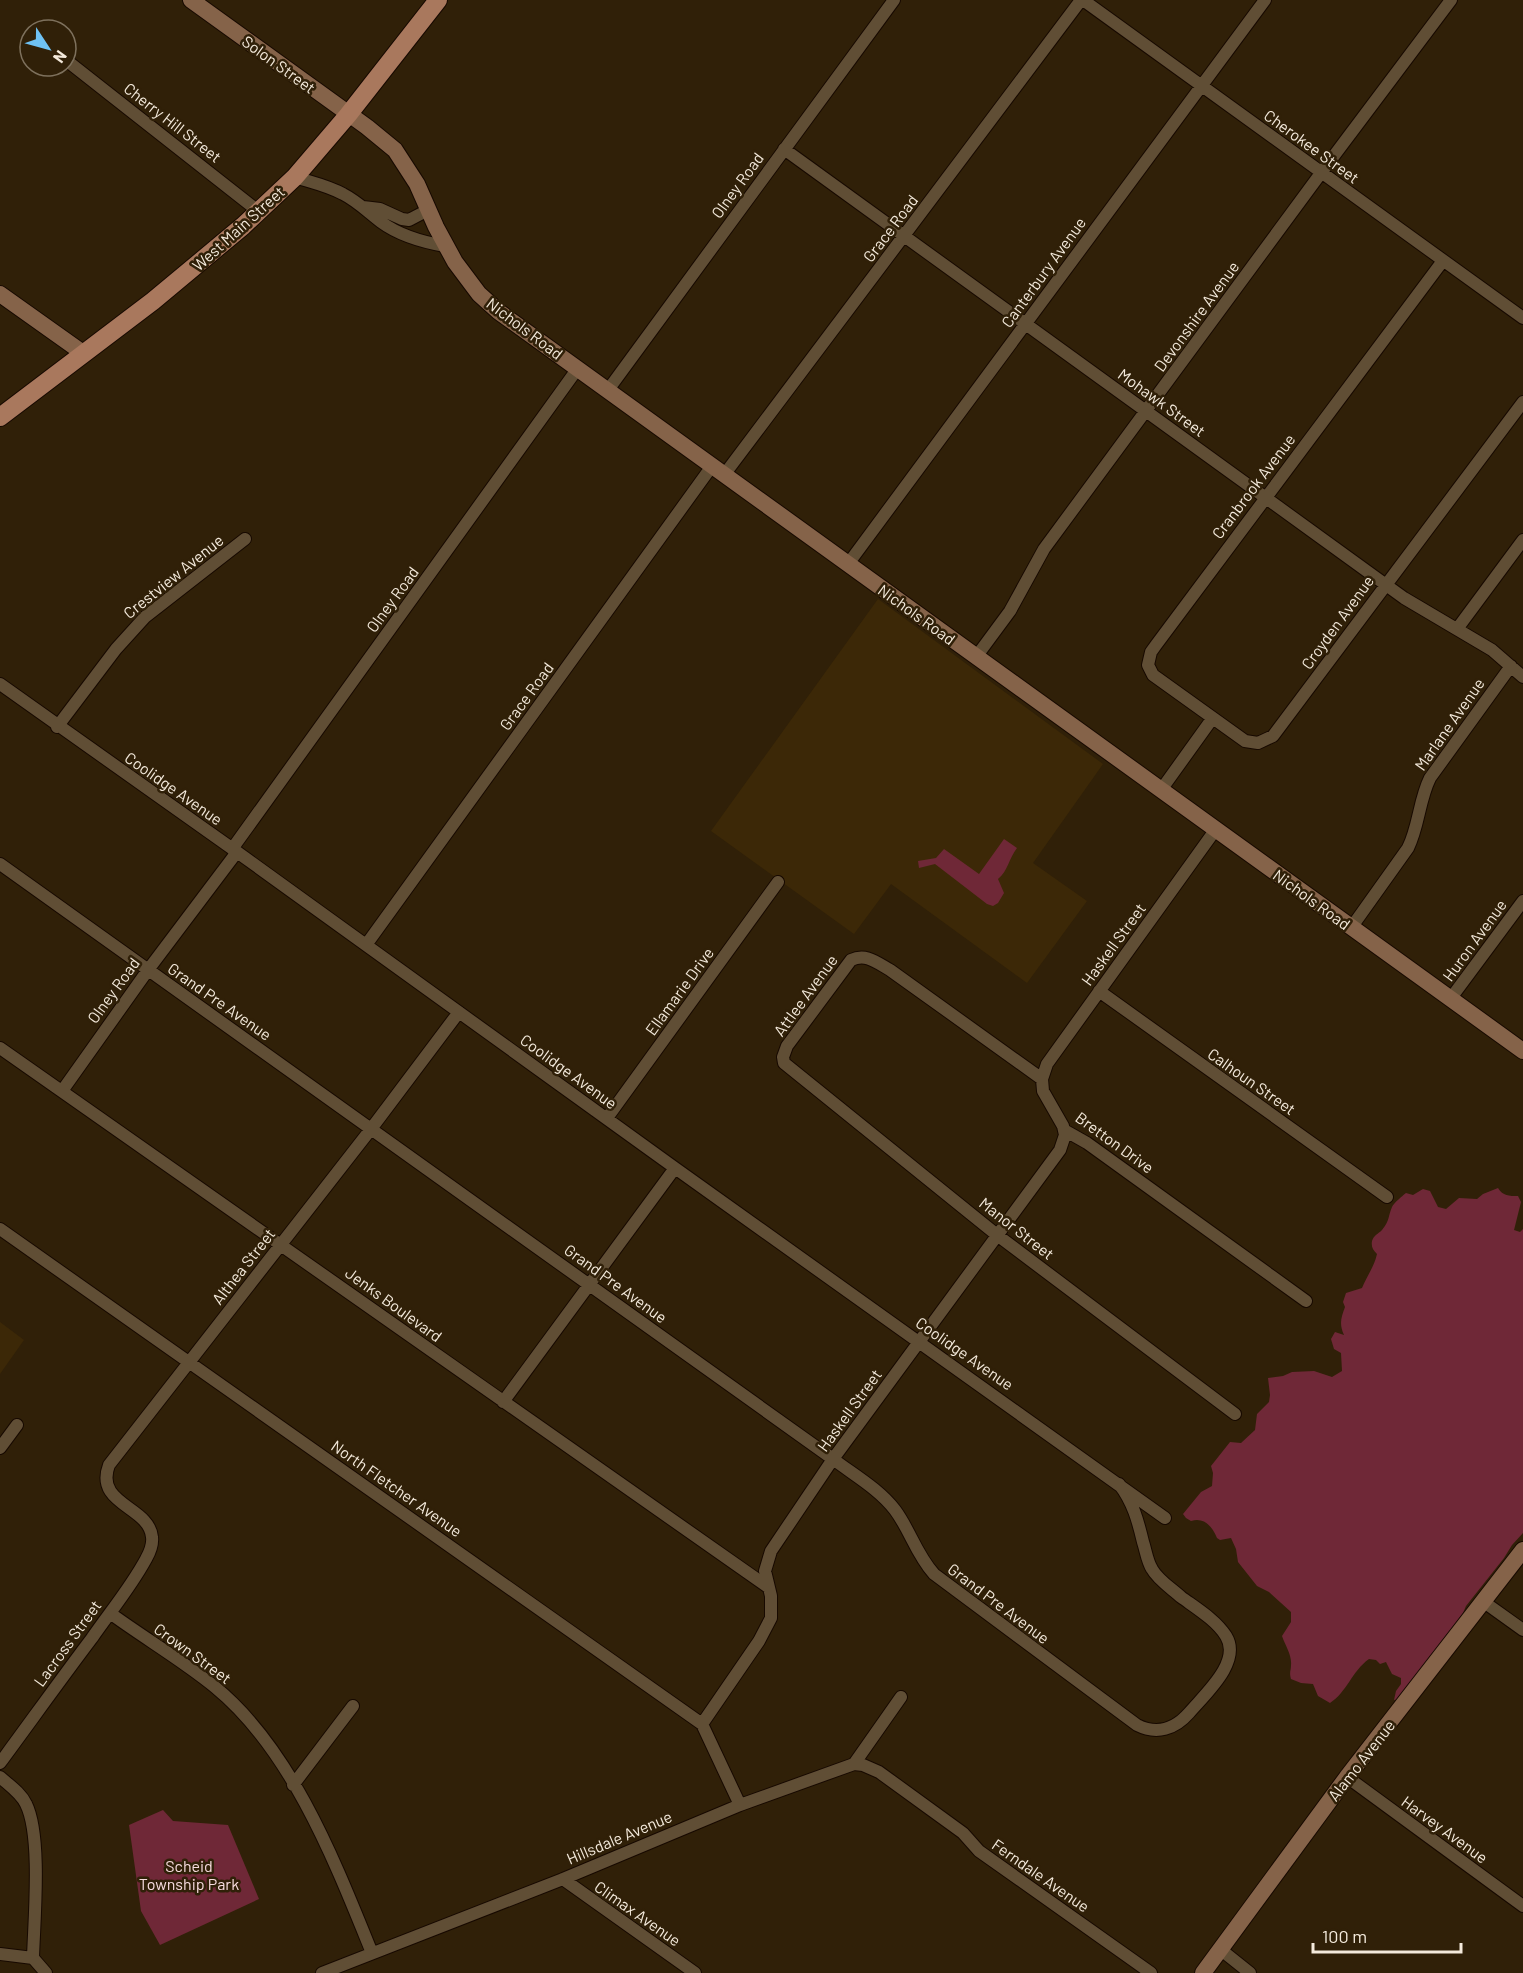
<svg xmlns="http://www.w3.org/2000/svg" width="1523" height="1973" viewBox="0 0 1523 1973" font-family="Barlow,sans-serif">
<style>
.built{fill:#3c2807}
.green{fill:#6f2837}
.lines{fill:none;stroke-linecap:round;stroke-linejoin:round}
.street-casing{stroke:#170900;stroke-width:14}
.secondary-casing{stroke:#170900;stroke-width:18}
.primary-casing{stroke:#170900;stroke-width:20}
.street{stroke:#604e35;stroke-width:12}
.secondary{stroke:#856349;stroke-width:16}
.primary{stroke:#a9785d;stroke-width:18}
.labels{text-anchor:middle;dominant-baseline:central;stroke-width:5;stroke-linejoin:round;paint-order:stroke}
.street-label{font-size:16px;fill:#f4eadc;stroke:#302008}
.park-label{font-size:16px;fill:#f7dcdf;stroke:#302008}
</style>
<rect width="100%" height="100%" fill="#302008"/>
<path class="built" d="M878,599l225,165 -70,99 54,38 -60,82 -136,-99 -37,50 -143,-103z
M0,1322l24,18 -24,34z"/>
<path class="green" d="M1004,839l13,9c-8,10 -9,23 -19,31l6,14 -6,10 -5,3 -6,-2 -52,-40 -16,4 -1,-7 18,-3 8,-9 35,25z
M1498,1188c5,8 11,8 20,8l3,6 -7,28 6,2 3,-3v304l-11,12 -8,13 -38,48 -3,7 -64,86 -5,1 2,-9 5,-7v-6l-9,-4 -6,-12 -6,2 -4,-4 -7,-1c-17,12 -22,33 -39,44l-12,-7 -5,-12 -12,-1 -10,-4c-2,-7 0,-8 0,-14 1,-10 -6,-20 -9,-29l9,-14v-10l-22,-20 -12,-6 -19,-24 -2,-13 -5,-11 -11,2 -3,-2c-5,-12 -13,-21 -26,-17l-5,-3 -3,-4 18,-22 11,-6 1,-13 -2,-7 19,-24 11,1 14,-13 2,-16 12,-12 1,-7 -2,-17 15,-2 9,-4 22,-1 18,6 10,-6 -1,-18 -7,-4 -3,-10 4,-7 9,3c-5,-11 -3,-17 1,-28l-2,-5 3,-9 16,-5c5,-12 12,-21 15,-34 -4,-4 -6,-7 -5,-13 2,-6 6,-7 10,-11 8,-10 6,-14 10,-23 2,-4 10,-11 14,-14l7,2 10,-6 7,2 8,16 8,2 13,-11 18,1 6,-5z
M163,1810l10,11 55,4 31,74 -99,46 -19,-34 -12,-86z"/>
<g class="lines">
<defs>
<path id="street" d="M1083,0l440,318
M66,60l192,151
M784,149l620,449 88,52 31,27
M295,177c16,5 34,9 48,17 14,7 25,18 38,28 19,14 41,20 64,24
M363,207l17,2 22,10 7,1 19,-10
M1442,262l-286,383 -5,7 -3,13 5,10 92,66 13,2 15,-7 250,-334
M608,390l286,-390
M724,475l357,-475
M848,564l417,-564
M1457,629l66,-89
M976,657l34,-46 34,-62 277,-376 130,-173
M0,684l237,168 438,316 490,350
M57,727l59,-78 29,-32 100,-78
M1161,790l51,-71
M232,849l346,-481
M0,864l833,595c21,16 46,30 62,51 15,20 21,44 39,64l203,151c20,10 38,4 52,-12 16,-19 53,-51 37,-77 -10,-16 -30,-28 -45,-39 -10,-9 -23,-17 -29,-28 -5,-8 -6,-18 -9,-27 -5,-21 -10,-40 -24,-58
M1351,928l57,-80c11,-22 11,-48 22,-70l81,-112
M366,945l346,-479
M1099,991l288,206
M1451,998l72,-97
M0,1048l768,539
M1042,1079l5,-15 169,-235
M62,1091l86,-121 89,-118
M607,1118l171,-236
M1064,1130l23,13 219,158
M0,1229l702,495 38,81
M503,1402l172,-234
M0,1448l17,-23
M1484,1602l39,28
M110,1613c34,25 72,47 105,74 77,63 120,175 157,266
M702,1724l57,-83 12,-23v-22l-6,-25 6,-20 62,-92 227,-309 5,-15 -2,-9 -20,-35 -1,-12 -152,-109c-14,-8 -24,-17 -39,-10l-64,86 -4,11 1,6 213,172 238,179
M0,1763c31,-42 61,-84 92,-125 18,-26 39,-51 54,-79 4,-7 7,-14 6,-22 -3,-31 -58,-32 -43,-72l262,-336 88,-117
M854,1764l9,1 16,7 84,61 16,18 172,122
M0,1777c9,8 21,16 26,27 16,32 8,117 7,154l13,15
M1347,1777l176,129
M293,1785l60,-79
M563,1879l132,94
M1220,1949l30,24
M0,1954l33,4
M322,1973l241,-94 177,-74 114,-41 47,-67"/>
<path id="secondary" d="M191,0l176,127 28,23 22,34 19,43 19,35 24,32 20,18 1024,739
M0,294l83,59
M1203,1973l144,-196 176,-227"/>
<path id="primary" d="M0,417l153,-116 90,-75 52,-49 53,-62 90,-115"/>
</defs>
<use href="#street" class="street-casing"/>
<use href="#secondary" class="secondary-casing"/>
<use href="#primary" class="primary-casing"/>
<use href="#street" class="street"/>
<use href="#secondary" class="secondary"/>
<use href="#primary" class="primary"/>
</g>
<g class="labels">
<g class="street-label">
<text transform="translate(279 64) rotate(36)">Solon Street</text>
<text transform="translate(173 122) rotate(38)">Cherry Hill Street</text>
<text transform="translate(1312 146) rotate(36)">Cherokee Street</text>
<text transform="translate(737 185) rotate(-54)">Olney Road</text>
<text transform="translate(238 228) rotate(-42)">West Main Street</text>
<text transform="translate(890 228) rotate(-53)">Grace Road</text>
<text transform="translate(1043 272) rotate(-54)">Canterbury Avenue</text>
<text transform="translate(1196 316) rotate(-54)">Devonshire Avenue</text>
<text transform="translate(525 328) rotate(37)">Nichols Road</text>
<text transform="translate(1162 402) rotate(36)">Mohawk Street</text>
<text transform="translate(1253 486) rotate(-53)">Cranbrook Avenue</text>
<text transform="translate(173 576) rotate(-39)">Crestview Avenue</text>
<text transform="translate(392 599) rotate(-54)">Olney Road</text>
<text transform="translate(917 614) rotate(36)">Nichols Road</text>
<text transform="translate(1337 622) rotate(-54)">Croyden Avenue</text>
<text transform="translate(526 696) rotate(-54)">Grace Road</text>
<text transform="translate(1449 724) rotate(-55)">Marlane Avenue</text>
<text transform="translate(174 788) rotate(35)">Coolidge Avenue</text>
<text transform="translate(1312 899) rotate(36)">Nichols Road</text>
<text transform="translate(1474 940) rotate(-54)">Huron Avenue</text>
<text transform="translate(1113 944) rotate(-54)">Haskell Street</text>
<text transform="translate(113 990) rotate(-54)">Olney Road</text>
<text transform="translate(679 991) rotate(-54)">Ellamarie Drive</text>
<text transform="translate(805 995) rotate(-54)">Attlee Avenue</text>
<text transform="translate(220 1001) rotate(35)">Grand Pre Avenue</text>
<text transform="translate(569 1071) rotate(36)">Coolidge Avenue</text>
<text transform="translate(1252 1081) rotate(35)">Calhoun Street</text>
<text transform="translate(1115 1142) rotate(36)">Bretton Drive</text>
<text transform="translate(1017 1228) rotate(38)">Manor Street</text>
<text transform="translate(243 1266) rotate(-52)">Althea Street</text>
<text transform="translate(616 1283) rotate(36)">Grand Pre Avenue</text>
<text transform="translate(394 1304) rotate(36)">Jenks Boulevard</text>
<text transform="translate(965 1353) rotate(35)">Coolidge Avenue</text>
<text transform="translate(849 1410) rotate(-54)">Haskell Street</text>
<text transform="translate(397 1488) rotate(35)">North Fletcher Avenue</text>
<text transform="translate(999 1603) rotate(37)">Grand Pre Avenue</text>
<text transform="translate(67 1643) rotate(-54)">Lacross Street</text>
<text transform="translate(193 1653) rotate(36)">Crown Street</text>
<text transform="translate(1361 1760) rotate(-52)">Alamo Avenue</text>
<text transform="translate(1445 1829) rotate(36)">Harvey Avenue</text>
<text transform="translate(619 1837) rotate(-23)">Hillsdale Avenue</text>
<text transform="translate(1041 1875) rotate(35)">Ferndale Avenue</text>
<text transform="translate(638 1913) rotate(35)">Climax Avenue</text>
</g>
<g class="park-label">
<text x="189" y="1865">Scheid<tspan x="189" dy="18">Township Park</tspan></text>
</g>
</g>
<g transform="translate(48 48) rotate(126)"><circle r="28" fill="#302008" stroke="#7e715d" stroke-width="1.5"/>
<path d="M0-4.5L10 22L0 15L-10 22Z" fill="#6fc2f4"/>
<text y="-9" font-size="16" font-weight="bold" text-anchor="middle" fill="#f4eadc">N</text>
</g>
<path d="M1313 1943v9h148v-9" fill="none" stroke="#f4eadc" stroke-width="3"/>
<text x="1322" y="1943" font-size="18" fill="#f4eadc" stroke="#302008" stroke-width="4.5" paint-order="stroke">100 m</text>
</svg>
